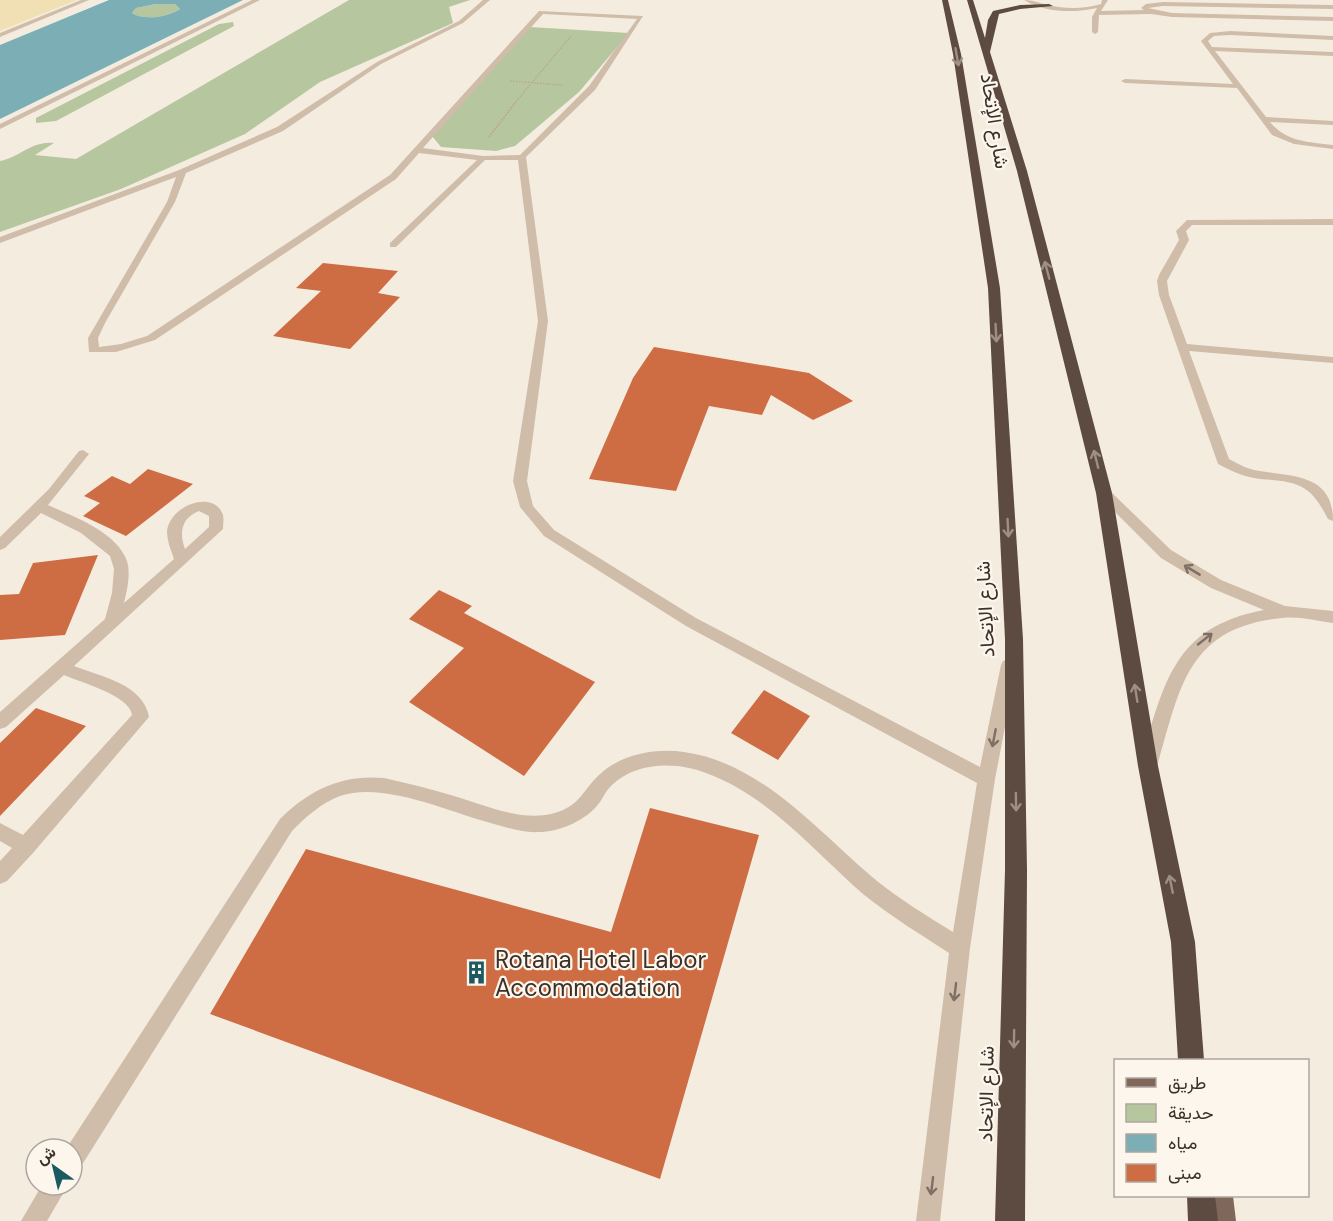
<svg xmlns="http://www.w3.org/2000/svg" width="1333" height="1221" viewBox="0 0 1333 1221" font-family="'DM Sans',Vazirmatn,sans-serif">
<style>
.green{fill:#b6c69e}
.sand{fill:#f2e0b5}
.water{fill:#7cafb5;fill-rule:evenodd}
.building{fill:#ce6d44}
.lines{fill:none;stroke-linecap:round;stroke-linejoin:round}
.path-far1{stroke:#bba794;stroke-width:1.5;stroke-dasharray:1.5 1.5;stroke-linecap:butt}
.path{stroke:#bba794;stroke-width:2;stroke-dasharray:1.5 1.5;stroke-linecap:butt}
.minor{fill:#cfbdaa;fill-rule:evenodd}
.major{fill:#7f685a;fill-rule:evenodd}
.highway{fill:#5d4b41;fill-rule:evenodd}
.oneway{stroke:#9d8f86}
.oneway2{stroke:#7e7064}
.labels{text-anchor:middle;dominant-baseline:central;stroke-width:4.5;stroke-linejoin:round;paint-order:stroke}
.street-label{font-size:20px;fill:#3c312a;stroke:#fcf6ed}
.near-poi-label{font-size:24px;fill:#3c312a;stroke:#fcf6ed;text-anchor:start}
</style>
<rect width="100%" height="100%" fill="#f5ece0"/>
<path class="green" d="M349,0h121l-21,7 4,16 -133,59 -75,52 -124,55 -121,43v-71c20,-4 33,-21 54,-18l-19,12 41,4z
M156,4h19l5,5c-12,8 -36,12 -48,4l4,-5z
M233,22l1,4 -178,95 -20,2v-5l183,-94z
M530,27l99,6 -50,59 -64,54 -19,5 -55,-4 -9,-11z"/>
<path class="sand" d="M0,0h77l-77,31z"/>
<path class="water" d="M109,0h134l-243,119v-74zM156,4h19l5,5c-12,8 -36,12 -48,4l4,-5z"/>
<path class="building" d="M323,263l75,8 -20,22 22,4 -50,52 -77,-13 48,-45 -25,-3z
M654,347l155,26 44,28 -40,19 -42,-25 -9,20 -53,-9 -33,85 -87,-12 44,-101z
M148,469l45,15 -67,52 -43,-20 17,-13 -16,-7 28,-20 18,8z
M98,555l-33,80 -65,5v-45l19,-1 14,-31z
M439,590l33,16 -8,7 131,69 -71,94 -115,-74 55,-54 -55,-29z
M764,690l46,26 -32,44 -47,-27z
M36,708l50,18 -86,90v-73z
M650,808l109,27 -99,344 -450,-165 96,-165 305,83z"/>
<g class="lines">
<path class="path-far1" d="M510,81l53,4
M514,104l57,-68"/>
<path class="path" d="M489,137l26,-34"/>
<path class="minor" d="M81,0h8l-89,37v-4z
M252,0h8l-260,129v-5z
M483,0h7l-27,23 -82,41 -98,67 -97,42 -11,29 -70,121 -7,15 1,9 22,-3 26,-8 243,-161 149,-164 104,5 -48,74 -69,67 22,164 -21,160 6,25 21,24 142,88 284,149 21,-102 2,-4 6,-2 6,2 2,4 -22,114 -25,169 -30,273h-24l33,-268c-29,-19 -59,-37 -86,-59 -49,-43 -94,-98 -157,-121 -31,-12 -70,-11 -94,12 -7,6 -10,16 -16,22 -14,15 -38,25 -57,25 -16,1 -30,-4 -45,-8 -43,-11 -110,-43 -154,-28 -19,7 -34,21 -48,35l-212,337 -8,4v-23h-6l214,-330c29,-29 62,-45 104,-41 23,5 47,11 70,18 30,9 66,25 97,18 29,-7 30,-22 48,-39 22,-21 56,-27 85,-23 79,11 135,81 193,129 24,19 50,35 76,51l24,-149 -291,-157 -142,-90 -24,-29 -7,-26 25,-160 -20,-161h-33l-89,87h-6v-4l87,-83 -58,-7 -23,26 -241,161 -39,12h-27l-1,-14 79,-136 9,-25 -176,66v-6l179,-67 98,-43 100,-65 82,-41zM543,14l94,5 -48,67 -69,69 -37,1 -60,-8z
M1024,0c9,0 15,3 24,5 17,4 36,4 53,-1l1,-4h6l-7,11 43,-1 -3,-2 5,-4 17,-2 170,3v4l-170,-3 -15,2 24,5 161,4v4l-161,-4 -21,-3 -52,1 -1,17 -3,2 -3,-2v-15l5,-9c-23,5 -52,5 -73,-8z
M1230,31l103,5v4l-103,-5 -16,1 -6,5 4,6 121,5v4l-118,-5 51,66 67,4v4l-63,-3c16,20 39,20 63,23v4l-39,-5 -22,-9 -35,-47 -112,-5 -4,-2 4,-2 108,5 -32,-43 9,-8z
M1333,219v6h-141l-6,6 3,9 -22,41 2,14 18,49 146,13v6l-144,-12 40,108c8,4 16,9 25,11 36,7 79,2 79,51l-5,-2c-6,-11 -12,-23 -23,-30 -15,-10 -34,-8 -51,-11 -13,-2 -24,-8 -36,-14l-59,-169 -2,-14 2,-6 20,-35 -3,-9 11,-11z
M83,450l6,4 -41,51c26,12 68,26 79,56 4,13 0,29 -3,42l50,-44c-3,-9 -7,-18 -7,-28 3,-26 47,-42 56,-16 1,4 0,10 0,14l-149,137c28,11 69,18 75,51l-116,136 -26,28 -7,3v-23l12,-13 -12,-7v-18l23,12 109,-120c-3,-20 -50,-32 -68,-40l-58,52 -6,2v-17l105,-93 7,-26 2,-24 -4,-13 -29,-23 -40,-20 -36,35 -5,2v-13l49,-48 30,-38zM199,511l10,5v11l-24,22c-6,-16 -4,-31 14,-38z
M1104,489l5,1 62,60 50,30 64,26 48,5v12c-16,-2 -35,-7 -51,-5 -94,9 -102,69 -124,145l-3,5 -6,3 -6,-3 -3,-5c24,-78 32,-136 124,-153l-53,-22 -50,-30 -62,-62 -2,-3z
M42,1185h26l-21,36h-26z"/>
<path class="major" d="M1209,1196h24l3,25h-24z"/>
<path class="highway" d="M942,0h6l13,54 39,234 23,351 4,231 -2,351h-30l10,-351v-231l-17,-351 -35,-234z
M967,0h6l12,38 3,-18 5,-9 27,-6 29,-1 4,2 -33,3 -21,5 -9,38 37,119 85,322 46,273 37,176 9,118h-26l-7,-118 -33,-176 -42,-273 -79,-322z
M1187,1196h28l3,25h-30z"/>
</g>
<defs><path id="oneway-shaft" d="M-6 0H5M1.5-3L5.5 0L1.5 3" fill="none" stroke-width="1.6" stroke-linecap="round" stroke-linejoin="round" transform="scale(1.5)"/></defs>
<g class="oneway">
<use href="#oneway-shaft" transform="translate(957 57) rotate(80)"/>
<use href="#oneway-shaft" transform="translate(1047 270) rotate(-105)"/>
<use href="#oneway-shaft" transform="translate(996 333) rotate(87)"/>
<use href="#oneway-shaft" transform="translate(1096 459) rotate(-104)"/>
<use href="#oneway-shaft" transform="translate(1008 528) rotate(87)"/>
<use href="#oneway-shaft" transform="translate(1136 693) rotate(-99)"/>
<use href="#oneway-shaft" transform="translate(1016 802) rotate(89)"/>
<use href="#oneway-shaft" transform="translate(1171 884) rotate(-101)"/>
<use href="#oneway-shaft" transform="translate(1014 1039) rotate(91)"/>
</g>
<g class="oneway2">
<use href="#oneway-shaft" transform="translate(1192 570) rotate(-149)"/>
<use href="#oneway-shaft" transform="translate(1205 639) rotate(-38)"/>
<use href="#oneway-shaft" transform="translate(994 738) rotate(101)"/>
<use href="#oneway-shaft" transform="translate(955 992) rotate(97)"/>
<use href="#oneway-shaft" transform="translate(932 1186) rotate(97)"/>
</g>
<defs>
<symbol id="building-bare" viewBox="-9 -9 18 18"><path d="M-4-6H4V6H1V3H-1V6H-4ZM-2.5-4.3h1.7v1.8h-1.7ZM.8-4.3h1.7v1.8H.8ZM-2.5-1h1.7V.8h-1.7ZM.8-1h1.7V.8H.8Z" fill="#1c5961" stroke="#fcf6ed" stroke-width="2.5" paint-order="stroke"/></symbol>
</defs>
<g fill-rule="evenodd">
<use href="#building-bare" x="460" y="956" width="33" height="33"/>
</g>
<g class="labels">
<g class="street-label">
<text transform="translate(995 121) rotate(81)">شارع الإتحاد</text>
<text transform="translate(985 609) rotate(-93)">شارع الإتحاد</text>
<text transform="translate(986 1094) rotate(-89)">شارع الإتحاد</text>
</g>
<g class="near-poi-label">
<text x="495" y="959">Rotana Hotel Labor<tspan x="495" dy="28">Accommodation</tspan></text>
</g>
</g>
<rect x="1114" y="1059" width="195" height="138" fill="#fcf6ed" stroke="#afa79f" stroke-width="1.5"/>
<rect x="1126" y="1078" width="30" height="9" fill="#7f685a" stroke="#afa79f" stroke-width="1.5"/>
<text x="1168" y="1089" font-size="18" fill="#3c312a">طريق</text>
<rect x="1126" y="1104" width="30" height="18" fill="#b6c69e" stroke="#afa79f" stroke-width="1.5"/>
<text x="1168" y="1119" font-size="18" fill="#3c312a">حديقة</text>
<rect x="1126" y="1134" width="30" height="18" fill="#7cafb5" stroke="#afa79f" stroke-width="1.5"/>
<text x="1168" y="1149" font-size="18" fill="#3c312a">مياه</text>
<rect x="1126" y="1164" width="30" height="18" fill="#ce6d44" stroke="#afa79f" stroke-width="1.5"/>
<text x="1168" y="1179" font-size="18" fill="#3c312a">مبنى</text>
<g transform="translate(54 1167) rotate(326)"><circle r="28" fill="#fcf6ed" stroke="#afa79f" stroke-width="1.5"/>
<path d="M0-4.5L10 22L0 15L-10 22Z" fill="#1c5961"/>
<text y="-9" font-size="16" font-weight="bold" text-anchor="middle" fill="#3c312a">ش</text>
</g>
</svg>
